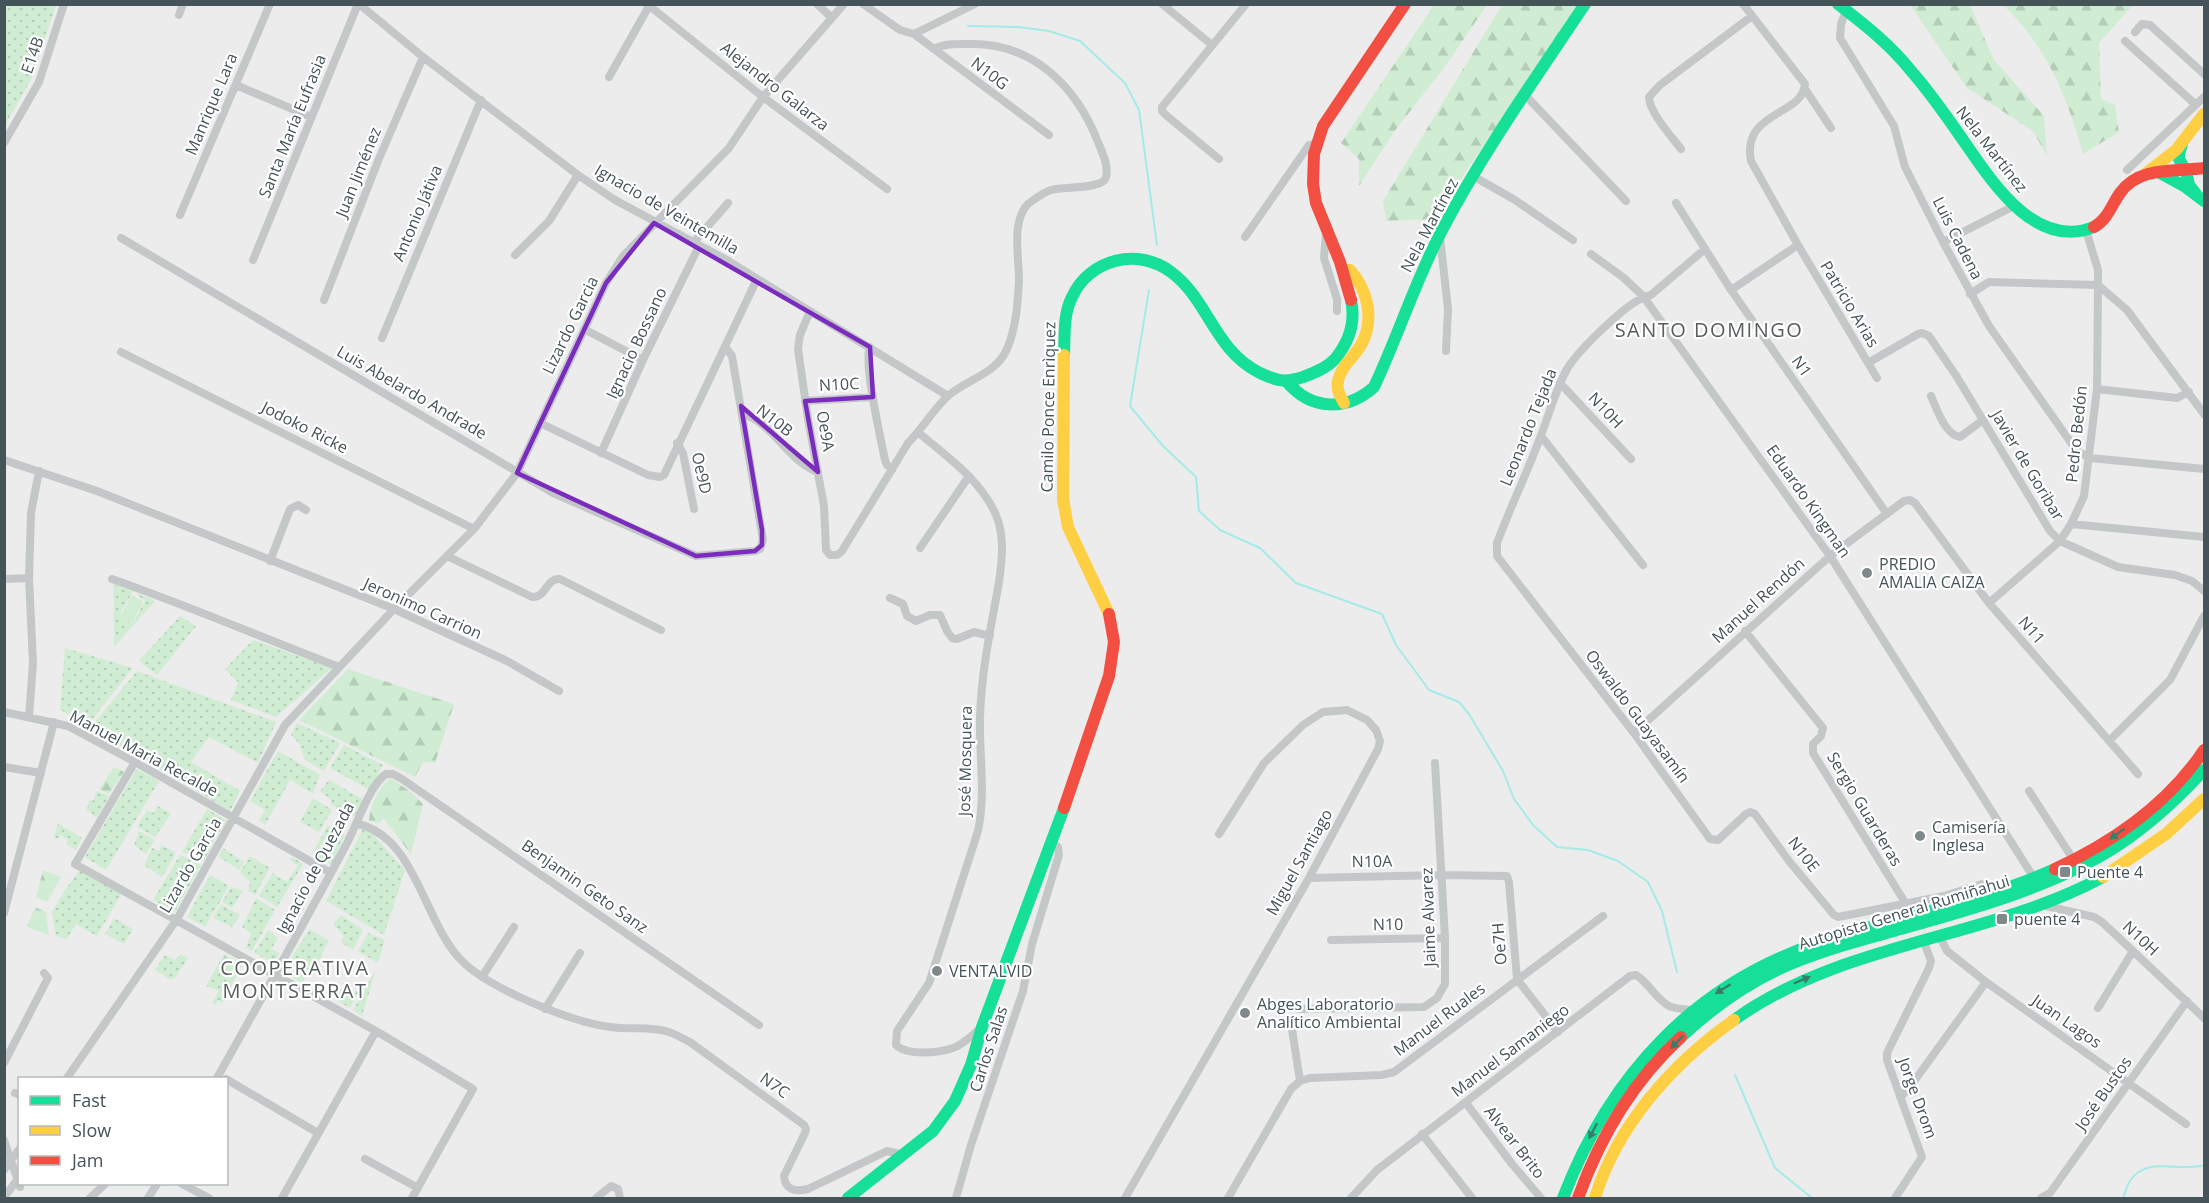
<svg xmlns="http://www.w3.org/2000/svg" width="2209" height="1203" viewBox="0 0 2209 1203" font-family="'Open Sans',sans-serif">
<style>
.grass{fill:url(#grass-dots)}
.forest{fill:url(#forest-firs)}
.garden{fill:#d0edd3}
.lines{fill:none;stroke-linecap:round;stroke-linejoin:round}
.stream{stroke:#a4ebe8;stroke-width:2}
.street{stroke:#c3c7c8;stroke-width:8}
.fast{stroke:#16e098;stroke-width:12}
.slow{stroke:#ffcf43;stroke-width:12}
.jam{stroke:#f24e42;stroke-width:12}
.oneway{fill:#367e6b}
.marked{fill:none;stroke:#7b2cbf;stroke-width:4.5;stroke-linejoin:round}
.poi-dot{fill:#7f898c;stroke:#fff;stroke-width:2}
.labels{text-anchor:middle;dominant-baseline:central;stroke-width:4.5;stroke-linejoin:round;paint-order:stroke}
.street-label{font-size:16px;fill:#445458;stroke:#fff}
.poi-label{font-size:16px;fill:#445458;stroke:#fff;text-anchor:start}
.quarter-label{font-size:20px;letter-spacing:1.5px;fill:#585e60;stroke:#fff}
</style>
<defs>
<pattern id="grass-dots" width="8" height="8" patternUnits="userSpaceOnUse" patternTransform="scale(1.5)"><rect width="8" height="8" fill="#d0edd3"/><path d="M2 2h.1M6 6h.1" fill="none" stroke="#b4cdb7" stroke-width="1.8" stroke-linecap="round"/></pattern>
<pattern id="forest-firs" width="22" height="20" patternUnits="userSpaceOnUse" patternTransform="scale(1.5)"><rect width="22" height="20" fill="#d0edd3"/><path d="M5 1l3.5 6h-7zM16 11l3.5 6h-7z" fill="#b4cdb7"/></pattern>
</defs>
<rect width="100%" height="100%" fill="#edecec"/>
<path class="grass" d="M5,4l51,1 -24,73 -27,47z
M113,584l20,7 -13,23 12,10 13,-23 -8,-6 1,-2 17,8 -41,46z
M180,616l16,10 -39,49 -18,-14z
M253,640l79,28 -56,49 -45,-17 7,-18 -13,-13z
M65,648l68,20 -47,59 -26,-18z
M137,671l139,51 -18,41 -49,-26 -18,25 49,29 -10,20 -140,-83z
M297,723l43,20 -16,28 -19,-11 -6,-17 -8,-8z
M344,745l39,20 -13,25 -40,-22z
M278,751l42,24 -7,19 -23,-14 -25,45 -6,-5 6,-10 -15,-9z
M137,769l22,12 -53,89 -21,-13z
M329,780l35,20 -7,16h-7l-19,-11v-5l-11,-9z
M97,791l12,5 -12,22 -10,-8 2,-10 4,1z
M313,798l19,12 -13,22 -19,-10z
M158,806l13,8 -16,23 -18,-10 10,-17 6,3z
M207,809l19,11 -22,41 -22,-9z
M58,823l24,15 -6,12 -10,-6 2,-4 -8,-5 -2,4 -4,-2z
M328,825l17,10 -14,30 -19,-11z
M363,829l7,2 35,39 -21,65 -58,-34z
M139,831l16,9 -9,14 -12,-9z
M162,845l14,8 -14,24 -18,-12 8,-17 7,3z
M223,848l21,14 -5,8 -20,-13z
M180,855l21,10 -26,47 -22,-12z
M250,856l20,12 -15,27 -7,-4 2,-9 -10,-10z
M292,857l11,7 -26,43 -18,-12 14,-22 14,9 11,-16 -8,-6z
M80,870l42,23 -25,43 -21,-12 -9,15 -11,-3 -4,-24 13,-22z
M210,875l19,11 -24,41 -18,-10z
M231,887l12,4 -11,17 -10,-6z
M256,898l19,12 -23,41 -6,-3 5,-15 -9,-6z
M221,904l19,11 -8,12 -19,-9z
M341,915l22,15 -10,20 -12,-8 3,-6 -11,-12z
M114,918l19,11 -9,15 -19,-10z
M310,929l19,12 -15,28 -5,2 -6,12 -21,-11z
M268,930l10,8 -7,11 8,4 -5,10 -20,-10z
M368,933l17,7 -7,23 -20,-12z
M181,954l7,4 -13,20h-3l-1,2 -16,-10 10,-15 10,5z
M224,954l19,10 -21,39 -4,-3 -2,5 -4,-2 7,-12 -13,-5z
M376,969l-14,47 -9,-6z
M341,988l11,6 7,-5 2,1 -11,18 -14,-8z"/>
<path class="forest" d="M1434,5h53l-43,63 -50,64 -35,54v-27l-18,-16z
M1502,5h79l-148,214 -47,2 -3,-20z
M1910,5h60l24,55 50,56 3,40 -14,-25 -66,-43z
M2003,5h130l-34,38 2,56 14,6 4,27 -36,22c-15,-56 -37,-109 -80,-149z
M348,669l106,35 -19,59 -12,-1 -8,15 -116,-57z
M114,767l10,5 -15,22 -10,-5z
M390,778l21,14 12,12 -12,50 -28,-36 -4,5 -10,-2c1,-17 9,-31 21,-43z
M43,870l18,7 -14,25 -11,-5z
M35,907l11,5 3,23 -22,-8z"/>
<path class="garden" d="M132,595l11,7 -11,21 -11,-8z"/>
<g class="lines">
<path class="stream" d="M968,26l50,1 31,4 31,10 45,42 14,27 18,135
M1149,290l-19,116 33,40 33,31 3,34 21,19 40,18 36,35 86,31 14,31 33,45 30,12 10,12 34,57 11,28 19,26 24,22 31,3 30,11 30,21 14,29 15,61
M1735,1075l40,93 37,30
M2123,1198c2,-5 4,-13 7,-17 17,-26 51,-8 74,-16"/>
<path class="street" d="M359,4l64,53 155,118 37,25 110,59 223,137
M647,4l116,93 124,92
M817,4l14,13
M863,4l37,26 14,4 135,101
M1162,4l50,41
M1846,11l-5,13 -1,14 54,88 11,41 38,75 46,84 85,121 6,6 10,5 114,11
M179,15l4,-11
M2135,32l7,-8 8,1 54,49
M914,34l61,-30
M2125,41l70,63
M609,77l40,-71
M236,85l75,32
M1805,89l26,39
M1525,95l101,106
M4,143l35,-61 25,-78
M1681,149c-9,-12 -32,-37 -32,-52l11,-12 92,-69
M1219,159l-52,-43 -5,-5v-4l84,-103
M2127,170l77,-73
M1473,176l42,24 58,40
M1676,203l55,87 156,224
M180,215l90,-211
M1326,233l-2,25 13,41v12
M1245,237l64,-92 7,-2
M1440,237l8,72 -2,42
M121,238l432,255 143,63 59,-5 5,-2 3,-9 -31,-184 -6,-8
M1943,242l71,-36
M693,243l35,-40
M1798,245l79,133
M1705,249l-54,46c-21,3 -73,56 -84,74 -12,22 -18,46 -27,69 -13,35 -30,70 -43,105v13l137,177 76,106 8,1 28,-26 4,-2 5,2 34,47 45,54 4,2 106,-21 38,-12 9,8
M1591,254l33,24 19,18 187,260 204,322
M515,255l34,-34 29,-46
M253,260l105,-256
M1731,290l67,-45 -47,-84c-10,-50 52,-45 54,-77l-62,-80
M1970,294l19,-12 109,3 29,25 77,104
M324,300l54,-139 45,-104
M810,311l-10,24 -2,14 10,70 16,87 2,44 4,5h7l5,-4 66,-108c14,-14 28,-37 41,-48 18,-15 47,-22 57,-44 10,-21 12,-49 13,-72 0,-21 -8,-58 9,-75 6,-5 17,-12 23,-14 13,-4 52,0 55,-13 3,-11 -4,-25 -8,-35 -22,-56 -65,-99 -128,-98 -13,0 -25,-1 -36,5
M584,329l59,31
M382,338l99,-238
M870,347c-7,15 11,93 15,113l2,5 5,5
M121,352l353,177
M1868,363l50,-29 4,-1 7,3 28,41 93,154 10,10 58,26 57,8 17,6 12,10
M1560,383l71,76
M2097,389l80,9 12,-6
M1931,396c6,13 14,39 29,41l23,-17
M805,401l68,-4
M742,414c31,8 45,47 76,58
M540,423l108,52 12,2 4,-2 93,-196
M919,433c28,24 62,47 77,82 9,21 6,46 3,67 -8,45 -18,91 -19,136 -1,37 6,76 -2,113l-49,152 -32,48 -1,14c11,11 43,8 57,3 10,-3 19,-13 28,-20
M1541,436l102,129
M677,443l6,10 11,56
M601,453l42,-93 56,-114
M4,460l93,31 297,118 113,52 52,30
M2071,524l133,13
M920,548l49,-72
M447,556l85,41c15,1 13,-19 28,-18l101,51
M270,561l20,-52 8,-4 8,5
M4,579l25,-1
M112,579c77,27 151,59 227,88
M890,598l13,6 4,12 9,5 14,-6h10l7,16 5,7 5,1 17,-7 16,4
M1989,603l71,-62 11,-17 13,-28 13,-107 1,-104v-15l-12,-40
M1745,631l78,97 -2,8 -8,8v9l93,151
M4,712l64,14 67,36 196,111
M29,717l4,-54 -4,-85 2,-65 8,-42
M1634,733l196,-177 74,-55 6,-1 5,3 74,100 149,171
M2109,741l61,-61 34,-64
M135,762l-60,102 301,167 97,58 -61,109
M4,767l37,6
M2029,791l44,68
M358,824c59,14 65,98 104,137 28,28 109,61 148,66 20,3 41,-1 59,5 7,2 14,7 21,10l114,83 2,4 -1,4 -21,43c1,14 11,16 24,13l79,-38 18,4
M1309,878l132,-3 66,1 2,6 8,97 41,53
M2046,906l48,11 8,5 102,96
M4,913l50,-191
M1939,935l8,16 39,31 200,142
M1331,940l114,-2
M482,977l32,-50
M2098,1008l35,-57
M545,1009l35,-56
M1298,1009l126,-2 13,-9 8,-14v-46l-10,-175
M1291,1023l9,58
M4,1063l44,-85 -4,-5
M67,1078l110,-159 108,-194 109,-116 80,-80 43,-56 89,-190 17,-27 106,-108 34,-51 81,-93
M217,1078c43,-77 87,-154 129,-233 10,-18 24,-61 40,-71h7l9,5 357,246
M226,1079l92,54
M15,1093l5,2
M1900,1097l7,-6 79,-109
M1466,1103l46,61 29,34
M1422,1134l50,64
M4,1140l16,47
M365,1159l53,29
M4,1170l16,-22
M182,1184l27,14
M4,1197l15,-19
M90,1198l15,-14
M148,1198l9,-14
M282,1198l94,-167
M596,1198l15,-12 7,3 2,9
M956,1198l15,-53 52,-154 9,-47 27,-89 -1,-8 -6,-5
M1125,1198l184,-320 69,-129 2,-8 -4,-11 -9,-10 -20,-10 -24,2 -20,13 -39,38 -45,71
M1228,1198l63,-109 9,-8 10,-3 72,-3 12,-3 209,-156
M1351,1198l26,-28 253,-194 6,-1c13,8 20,24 33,31 8,4 17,2 25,5
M1895,1198l27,-41 -35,-97v-7l42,-85 2,-7 -8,-22
M2041,1198l9,-5 137,-192"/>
<path class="fast" d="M1838,4c27,21 53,41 74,68 16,18 30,38 44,58 30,42 75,122 138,97
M2182,144l-3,10v5l7,12 3,14 7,9
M2160,173l24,13 20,15
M1064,355c1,-20 -1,-40 8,-58 17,-38 66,-50 99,-25 38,28 42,77 89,101 17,8 25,10 43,4 11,-4 24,-9 32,-18 14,-17 21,-36 16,-59
M1287,382c24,28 59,30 87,5 24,-51 41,-105 67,-155 42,-80 94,-153 144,-228
M1734,1020c110,-79 252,-80 369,-143
M1681,1037c29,-27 60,-50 96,-67 36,-17 75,-27 113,-38 71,-20 144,-39 209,-75 41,-23 74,-53 105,-87
M848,1198l85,-67 22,-30 16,-36 11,-38 82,-219
M1563,1198c47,-123 131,-214 258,-256 77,-26 159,-39 234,-73"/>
<path class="slow" d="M2144,175l32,-25 28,-36
M1343,270h7c18,20 25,50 11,75 -7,12 -20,21 -23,36 -2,8 2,15 6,22
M1064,355l-1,144 5,28 41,87
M2103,877l63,-43 38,-35
M1595,1198c22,-73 78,-135 139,-178"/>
<path class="jam" d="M2094,227c14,-8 17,-21 26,-34 19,-27 55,-21 84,-25
M1351,300l-11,-38 -24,-59 -3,-19 1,-30 9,-28 82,-122
M1064,808l45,-132 5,-34 -5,-28
M2055,869c58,-27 113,-65 149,-119
M1578,1198c22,-61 54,-116 103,-161"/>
</g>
<defs><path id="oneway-solid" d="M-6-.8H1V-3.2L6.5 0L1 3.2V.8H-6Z" transform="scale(1.5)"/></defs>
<g class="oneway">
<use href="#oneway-solid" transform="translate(2117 834) rotate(145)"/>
<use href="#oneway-solid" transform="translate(1802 980) rotate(-23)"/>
<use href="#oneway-solid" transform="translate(1723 989) rotate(148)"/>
<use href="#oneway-solid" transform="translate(1677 1042) rotate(134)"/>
<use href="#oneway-solid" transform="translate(1593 1131) rotate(118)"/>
</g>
<path class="marked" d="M654,223l216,124 3,50 -68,4 13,71 -77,-66 21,124v15l-7,6 -59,5 -179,-83 89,-190z"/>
<g class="poi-dot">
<circle cx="1867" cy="573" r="6"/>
<circle cx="1920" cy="836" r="6"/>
<rect x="2059" y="866" width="12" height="12" rx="3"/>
<rect x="1996" y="913" width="12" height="12" rx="3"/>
<circle cx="937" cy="971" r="6"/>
<circle cx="1245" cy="1013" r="6"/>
</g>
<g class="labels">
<g class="street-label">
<text transform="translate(32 55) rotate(-71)">E14B</text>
<text transform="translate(990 73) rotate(37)">N10G</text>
<text transform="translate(775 86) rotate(38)">Alejandro Galarza</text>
<text transform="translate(211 104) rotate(-67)">Manrique Lara</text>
<text transform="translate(292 126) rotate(-68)">Santa María Eufrasia</text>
<text transform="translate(1992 149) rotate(52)">Nela Martínez</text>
<text transform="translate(358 172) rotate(-68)">Juan Jiménez</text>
<text transform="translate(667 209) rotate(30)">Ignacio de Veintemilla</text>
<text transform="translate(417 213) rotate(-67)">Antonio Játiva</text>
<text transform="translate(1429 225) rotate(-62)">Nela Martínez</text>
<text transform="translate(1958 238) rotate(63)">Luis Cadena</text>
<text transform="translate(1850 304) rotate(59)">Patricio Arias</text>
<text transform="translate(570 325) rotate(-64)">Lizardo Garcia</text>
<text transform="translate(636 343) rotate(-65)">Ignacio Bossano</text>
<text transform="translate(1802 366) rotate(55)">N1</text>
<text transform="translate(839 384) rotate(-3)">N10C</text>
<text transform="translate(412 392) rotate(30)">Luis Abelardo Andrade</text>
<text transform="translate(1048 407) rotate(-89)">Camilo Ponce Enrìquez</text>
<text transform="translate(1606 410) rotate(47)">N10H</text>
<text transform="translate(775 420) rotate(38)">N10B</text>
<text transform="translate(305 427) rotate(27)">Jodoko Ricke</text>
<text transform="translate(1528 427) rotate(-68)">Leonardo Tejada</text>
<text transform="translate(826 431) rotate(80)">Oe9A</text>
<text transform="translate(2076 434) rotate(-84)">Pedro Bedón</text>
<text transform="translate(2028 465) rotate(59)">Javier de Goribar</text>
<text transform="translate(702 473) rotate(77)">Oe9D</text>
<text transform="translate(1809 501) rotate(55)">Eduardo Kingman</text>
<text transform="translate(1758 600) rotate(-42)">Manuel Rendón</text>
<text transform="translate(423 608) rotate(24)">Jeronimo Carrion</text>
<text transform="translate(2032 630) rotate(49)">N11</text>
<text transform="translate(1638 716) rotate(53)">Oswaldo Guayasamín</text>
<text transform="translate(144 753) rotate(28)">Manuel Maria Recalde</text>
<text transform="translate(965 761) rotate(-89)">José Mosquera</text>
<text transform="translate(1865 809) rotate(59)">Sergio Guarderas</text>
<text transform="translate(1804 854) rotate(52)">N10E</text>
<text transform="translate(1372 861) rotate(-1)">N10A</text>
<text transform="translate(1299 862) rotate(-61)">Miguel Santiago</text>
<text transform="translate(190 865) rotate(-60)">Lizardo Garcia</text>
<text transform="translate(315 868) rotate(-62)">Ignacio de Quezada</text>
<text transform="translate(585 886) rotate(35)">Benjamin Geto Sanz</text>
<text transform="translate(1904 912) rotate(-17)">Autopista General Rumiñahui</text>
<text transform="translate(1428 917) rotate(-92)">Jaime Alvarez</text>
<text transform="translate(1388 924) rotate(-1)">N10</text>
<text transform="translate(2141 938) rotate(43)">N10H</text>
<text transform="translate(1499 944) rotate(-95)">Oe7H</text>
<text transform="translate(1439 1019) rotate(-37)">Manuel Ruales</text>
<text transform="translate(2067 1021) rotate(35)">Juan Lagos</text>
<text transform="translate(988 1049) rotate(-72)">Carlos Salas</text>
<text transform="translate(1510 1050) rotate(-37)">Manuel Samaniego</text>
<text transform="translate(775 1085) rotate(36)">N7C</text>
<text transform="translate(2103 1093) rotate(-55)">José Bustos</text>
<text transform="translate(1918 1098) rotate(70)">Jorge Drom</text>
<text transform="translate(1515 1142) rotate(52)">Alvear Brito</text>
</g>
<g class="poi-label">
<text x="1879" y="564">PREDIO<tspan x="1879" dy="18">AMALIA CAIZA</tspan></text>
<text x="1932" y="827">Camisería<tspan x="1932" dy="18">Inglesa</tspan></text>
<text x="2077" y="872">Puente 4</text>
<text x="2014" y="919">puente 4</text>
<text x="949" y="971">VENTALVID</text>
<text x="1257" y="1004">Abges Laboratorio<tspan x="1257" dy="18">Analítico Ambiental</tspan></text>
</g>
<g class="quarter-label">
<text x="1709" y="329">SANTO DOMINGO</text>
<text x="295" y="967">COOPERATIVA<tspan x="295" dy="23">MONTSERRAT</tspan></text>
</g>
</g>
<rect width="2209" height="1203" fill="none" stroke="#445458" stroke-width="12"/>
<rect x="18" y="1077" width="210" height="108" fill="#ffffff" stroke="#b4bbbc" stroke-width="1.5"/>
<rect x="30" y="1096" width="30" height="9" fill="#16e098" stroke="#b4bbbc" stroke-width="1.5"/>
<text x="72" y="1107" font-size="18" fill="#445458">Fast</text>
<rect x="30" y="1126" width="30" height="9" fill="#ffcf43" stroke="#b4bbbc" stroke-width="1.5"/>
<text x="72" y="1137" font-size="18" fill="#445458">Slow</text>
<rect x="30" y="1156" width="30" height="9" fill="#f24e42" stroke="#b4bbbc" stroke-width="1.5"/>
<text x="72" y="1167" font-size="18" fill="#445458">Jam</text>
</svg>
